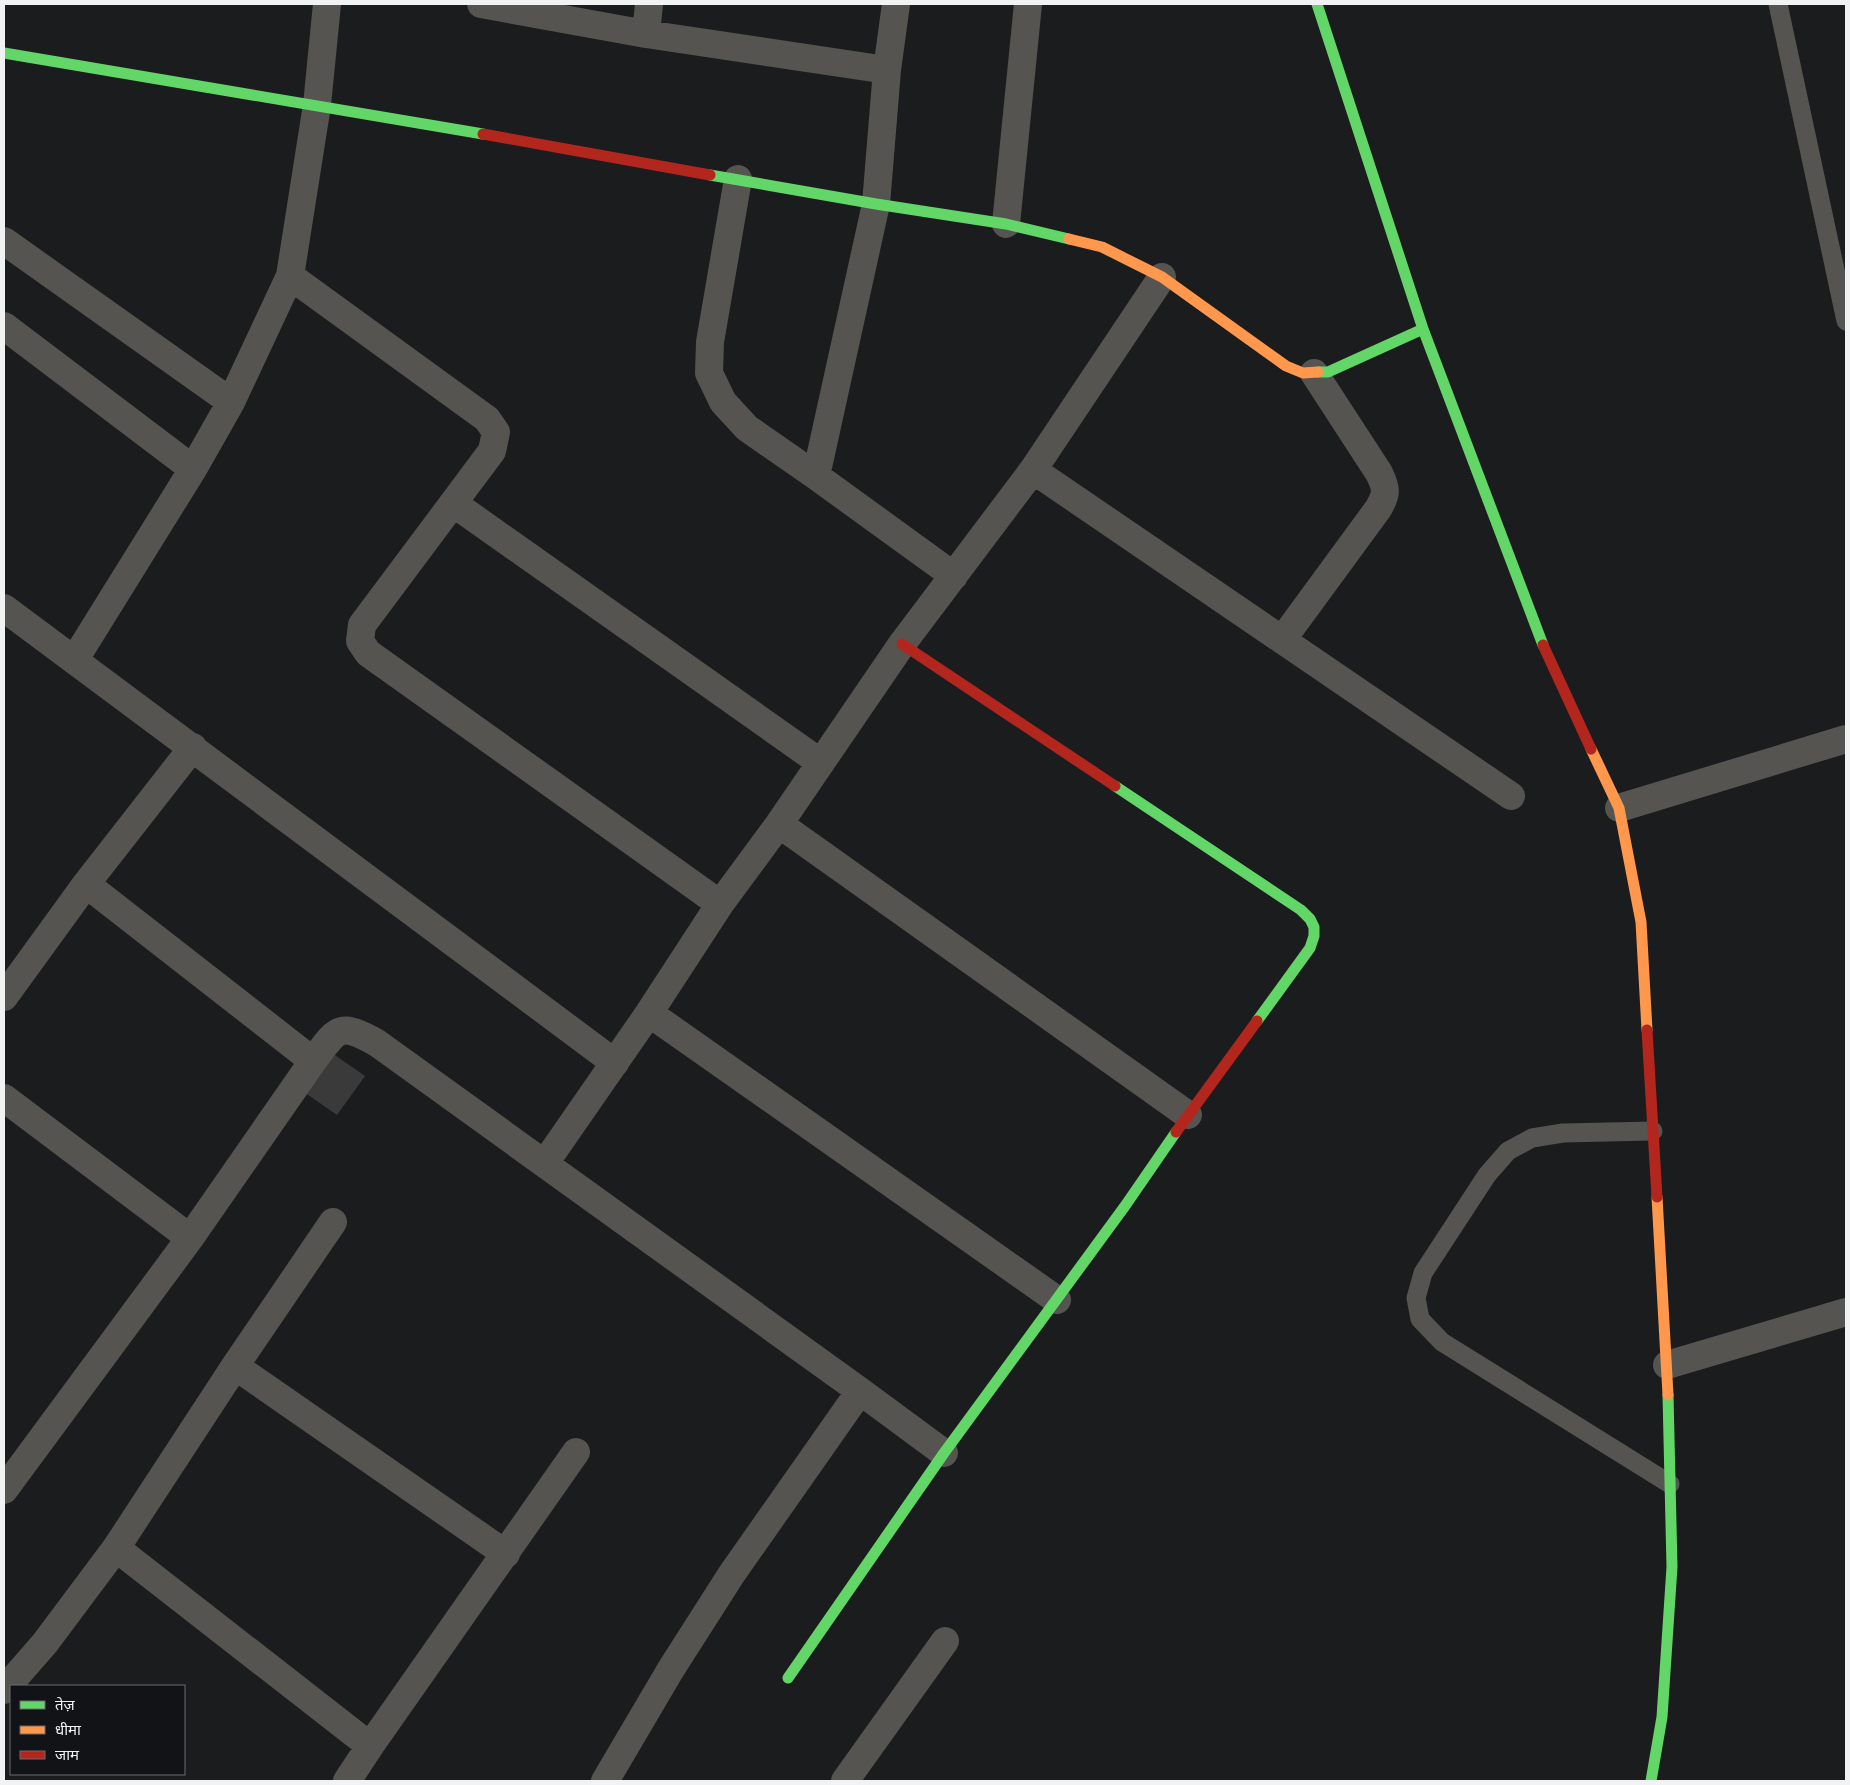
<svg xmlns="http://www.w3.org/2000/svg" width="1850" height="1785" viewBox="0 0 1850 1785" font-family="'DejaVu Sans','Noto Sans Devanagari',sans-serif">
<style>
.building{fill:#3a3a3a}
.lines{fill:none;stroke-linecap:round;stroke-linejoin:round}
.lane{stroke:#565450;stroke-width:19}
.street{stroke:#565450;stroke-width:28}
.fast{stroke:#63d668;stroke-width:11}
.slow{stroke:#ff974d;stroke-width:11}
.jam{stroke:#b3261e;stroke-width:11}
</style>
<rect width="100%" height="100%" fill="#1b1c1e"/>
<path class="building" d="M329,1051l36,25 -28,39 -36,-25z"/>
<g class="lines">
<path class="lane" d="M1778,4l68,317
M1653,1131l-90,2 -31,5 -24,13 -21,24 -64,98 -7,25 4,21 22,23 228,142"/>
<path class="street" d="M481,4l165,30 241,36
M646,34l3,-30
M738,179l-28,163 -1,31 14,29 24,26 69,48 138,100
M1006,224l22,-220
M4,241l227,161
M290,276l197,143 9,13 -4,19 -130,174 -2,16 8,12 352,251
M4,326l189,143
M1033,470l478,326
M816,476l60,-272 11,-134 9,-66
M453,503l368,260
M4,608l611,455
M1282,640l96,-131c9,-15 9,-20 1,-36l-65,-100
M75,659l118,-190 38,-67 59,-126 27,-171 10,-101
M1619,808l227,-69
M779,824l409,291
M86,884l227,177
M4,997l82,-113 107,-137
M649,1013l408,287
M4,1098l186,140
M545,1163l104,-150 71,-109 59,-80 123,-180 131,-174 129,-193
M1667,1365l179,-53
M235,1366l271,188
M4,1490l186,-252 123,-177c24,-32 25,-40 64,-18l483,348 84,62
M116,1548l254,198
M4,1690l41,-47 71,-95 119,-182 98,-144
M347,1781l23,-35 206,-294
M605,1781l66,-112 60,-94 129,-184
M845,1781l100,-140"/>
<path class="fast" d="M1317,4l106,325 120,316
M4,53l479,81
M710,175l166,29 130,20 63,15
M1318,372h10l95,-43
M1115,786l186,124 9,9 4,8v9l-4,12 -53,73
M788,1678l156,-225 181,-247 51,-74
M1651,1781l11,-64 10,-150 -4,-172"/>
<path class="slow" d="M1069,239l33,8 60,30 124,89 17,7 15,-1
M1591,749l28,59 22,114 6,108
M1657,1197l11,198"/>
<path class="jam" d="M483,134l227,41
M902,644l213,142
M1543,645l48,104
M1647,1030l10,167
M1176,1132l81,-111"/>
</g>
<rect width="1850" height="1785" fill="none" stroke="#f0f2f4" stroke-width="10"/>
<rect x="10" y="1685" width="175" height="90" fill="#111316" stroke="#6a6c6f"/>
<rect x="20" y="1701" width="25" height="8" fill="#63d668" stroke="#6a6c6f"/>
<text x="55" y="1710" font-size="15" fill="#f0f2f4">तेज़</text>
<rect x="20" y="1726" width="25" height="8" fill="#ff974d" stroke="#6a6c6f"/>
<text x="55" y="1735" font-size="15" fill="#f0f2f4">धीमा</text>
<rect x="20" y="1751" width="25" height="8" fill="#b3261e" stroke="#6a6c6f"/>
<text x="55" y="1760" font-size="15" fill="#f0f2f4">जाम</text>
</svg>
